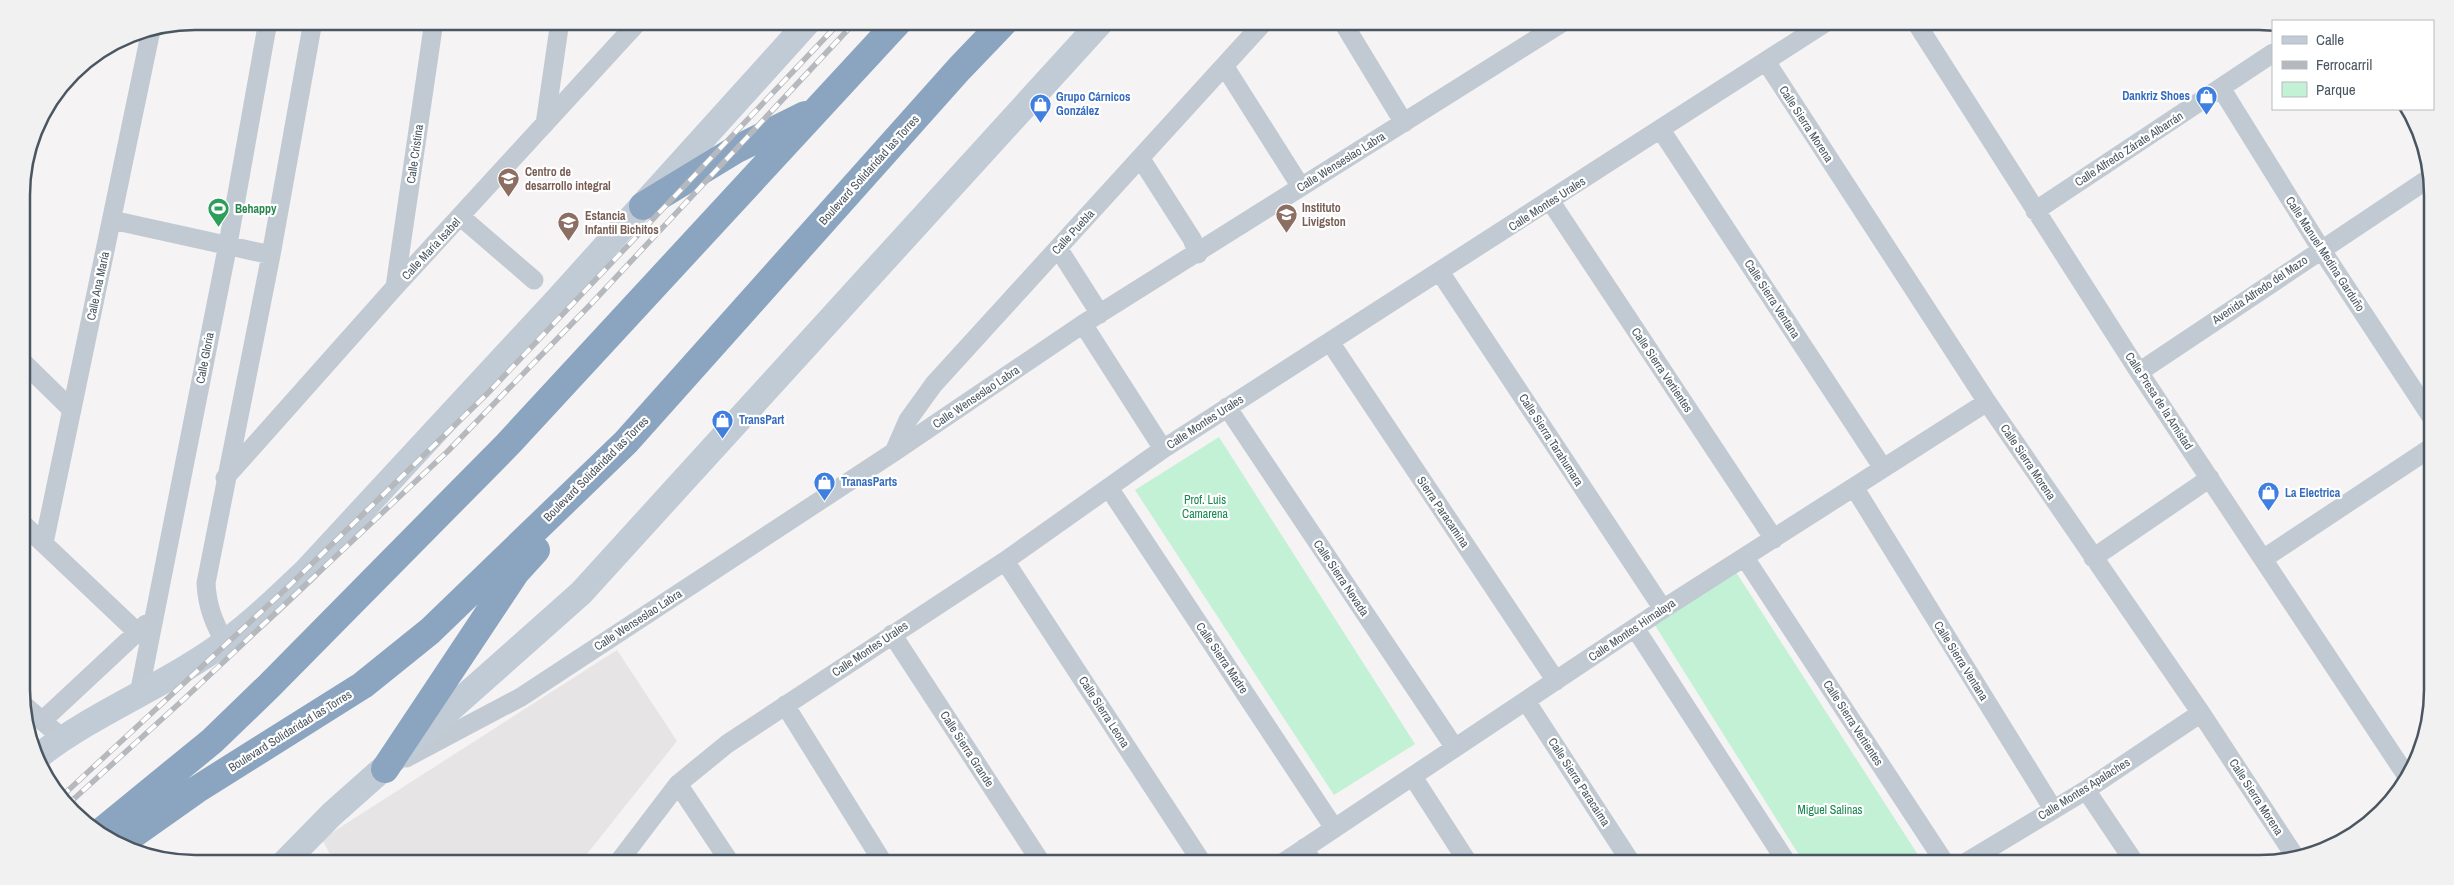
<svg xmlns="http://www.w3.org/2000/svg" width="2454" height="885" viewBox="0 0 2454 885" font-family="'Archivo Narrow',sans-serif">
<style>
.education{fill:#e6e4e5}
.green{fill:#c3f1d5}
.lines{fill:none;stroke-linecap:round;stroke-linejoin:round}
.street{stroke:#c1cad2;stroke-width:19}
.secondary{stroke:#c1cbd6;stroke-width:26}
.highway{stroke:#8ba5c1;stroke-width:28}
.rail-casing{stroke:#b5b8bd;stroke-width:5.5}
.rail{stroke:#fff;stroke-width:4;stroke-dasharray:11;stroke-linecap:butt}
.labels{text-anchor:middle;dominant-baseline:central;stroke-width:4.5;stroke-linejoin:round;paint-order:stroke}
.shop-label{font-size:12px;font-weight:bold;fill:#366cbe;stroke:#fff;text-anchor:start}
.street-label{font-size:12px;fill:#4a5661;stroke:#fff}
.education-label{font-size:12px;font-weight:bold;fill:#785e54;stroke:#fff;text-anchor:start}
.leisure-label{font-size:12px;font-weight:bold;fill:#27864d;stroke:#fff;text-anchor:start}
.park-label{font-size:12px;fill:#17864f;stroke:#fff}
.rim{fill:none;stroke:#4a5661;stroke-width:2.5}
</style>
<rect width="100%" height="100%" fill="#f5f3f3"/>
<path class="education" d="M617,650l60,91 -98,123h-244l-13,-25z"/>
<path class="green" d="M1219,437l196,307 -81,51 -199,-305z
M1734,569l186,289 -8,5h-108l-151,-241z"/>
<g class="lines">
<path class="street" d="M1342,21l62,102
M1915,21l224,351 269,406
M1767,63l220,339 214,311 95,145
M1225,67l76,120
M2221,88l100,161 111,169
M545,124l15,-103
M1661,130l222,338
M1141,159l51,80 6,15
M1551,202l223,337
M2035,211l238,-158
M461,217l73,63
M112,220l159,35
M1058,248l42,66
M1440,272l223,337
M395,287l39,-266
M1083,324l80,125
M1330,342l226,339
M23,362l49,48
M2139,372l292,-195
M1227,407l228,341
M894,452l14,-32 26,-36 331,-363
M225,478l170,-191 244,-266
M1854,487l199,322
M1109,488l225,340
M23,524l114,108
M44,543l107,-513
M1745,558l200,305
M2093,558l117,-80
M2263,559l169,-112
M1005,561l198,303
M1635,628l152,235
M892,634l150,230
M225,643c-11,-20 -18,-37 -19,-60l65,-328 42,-234
M139,694l89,-450 40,-223
M1526,701l106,163
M24,705l38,33
M785,705l99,159
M42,721l104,-97
M406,758l115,-61 373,-245 189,-128 482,-303
M1413,777l56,87
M678,784l53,80
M2086,790l49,73
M1304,848l10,16
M1965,863l121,-73 115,-77
M617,864l61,-80 49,-40 278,-183 158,-112 665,-428
M1281,864l382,-255 324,-207"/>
<path class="secondary" d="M40,755c57,-44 127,-70 185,-113 29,-20 54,-46 80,-70l252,-272 252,-279
M283,864l49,-50 249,-221 521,-572"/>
<path class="highway" d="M643,206l92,-56 70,-35
M385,769l131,-197 20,-22
M103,830l109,-89 56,-54 240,-243 391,-423
M121,843l75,-53 167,-105 67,-54 196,-189 333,-373 46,-48"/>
<defs>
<path id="rail" d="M61,797l229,-212 197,-191 354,-373
M66,806l117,-106 265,-249 143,-147 265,-283"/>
</defs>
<use href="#rail" class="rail-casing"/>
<use href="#rail" class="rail"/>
</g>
<defs>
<symbol id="shop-pin" viewBox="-11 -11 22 30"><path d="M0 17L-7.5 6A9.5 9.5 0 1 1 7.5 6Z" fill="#3f7fe0" stroke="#fff"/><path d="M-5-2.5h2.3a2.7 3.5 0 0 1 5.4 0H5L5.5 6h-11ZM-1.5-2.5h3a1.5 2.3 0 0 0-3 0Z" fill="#fff"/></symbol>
<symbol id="school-pin" viewBox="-11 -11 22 30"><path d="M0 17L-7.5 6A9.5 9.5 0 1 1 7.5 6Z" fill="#8d6e63" stroke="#fff"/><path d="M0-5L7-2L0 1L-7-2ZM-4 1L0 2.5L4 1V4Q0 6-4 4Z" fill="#fff"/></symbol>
<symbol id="stadium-pin" viewBox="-11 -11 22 30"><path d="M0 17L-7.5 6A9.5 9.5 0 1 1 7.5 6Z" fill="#2e9e5b" stroke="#fff"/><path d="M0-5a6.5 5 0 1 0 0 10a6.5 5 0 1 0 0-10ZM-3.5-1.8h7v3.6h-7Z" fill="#fff"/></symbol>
</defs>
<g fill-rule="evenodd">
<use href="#shop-pin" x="2194" y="84" width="25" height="34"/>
<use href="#shop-pin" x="1028" y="92" width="25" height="34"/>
<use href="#school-pin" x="496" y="166" width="25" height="34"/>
<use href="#stadium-pin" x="206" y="196" width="25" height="34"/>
<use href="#school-pin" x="1274" y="202" width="25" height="34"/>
<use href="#school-pin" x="556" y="210" width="25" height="34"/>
<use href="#shop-pin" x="710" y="408" width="25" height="34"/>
<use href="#shop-pin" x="812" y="470" width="25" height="34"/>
<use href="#shop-pin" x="2256" y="480" width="25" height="34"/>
</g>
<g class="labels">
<g class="shop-label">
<text x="2190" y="96" text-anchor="end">Dankriz Shoes</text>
<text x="1056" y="97">Grupo Cárnicos<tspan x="1056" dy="14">González</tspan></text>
<text x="739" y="420">TransPart</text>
<text x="841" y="482">TranasParts</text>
<text x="2285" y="493">La Electrica</text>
</g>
<g class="street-label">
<text transform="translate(1806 124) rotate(57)">Calle Sierra Morena</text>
<text transform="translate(2129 149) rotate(-33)">Calle Alfredo Zárate Albarrán</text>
<text transform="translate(415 154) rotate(-82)">Calle Cristina</text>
<text transform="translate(1341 162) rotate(-32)">Calle Wenseslao Labra</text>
<text transform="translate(869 170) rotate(-48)">Boulevard Solidaridad las Torres</text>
<text transform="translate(1547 204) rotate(-33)">Calle Montes Urales</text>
<text transform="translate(1073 232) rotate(-47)">Calle Puebla</text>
<text transform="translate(431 249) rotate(-47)">Calle María Isabel</text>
<text transform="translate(2325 254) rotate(57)">Calle Manuel Medina Garduño</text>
<text transform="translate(98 286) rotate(-78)">Calle Ana María</text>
<text transform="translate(2260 290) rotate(-34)">Avenida Alfredo del Mazo</text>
<text transform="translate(1772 299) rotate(57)">Calle Sierra Ventana</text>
<text transform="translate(205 358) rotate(-79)">Calle Gloria</text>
<text transform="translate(1662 370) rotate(56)">Calle Sierra Vertientes</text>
<text transform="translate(976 397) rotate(-34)">Calle Wenseslao Labra</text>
<text transform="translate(2159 401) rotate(57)">Calle Presa de la Amistad</text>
<text transform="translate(1205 422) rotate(-33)">Calle Montes Urales</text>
<text transform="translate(1551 440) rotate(57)">Calle Sierra Tarahumara</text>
<text transform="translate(2028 462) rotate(56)">Calle Sierra Morena</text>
<text transform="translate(596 469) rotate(-45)">Boulevard Solidaridad las Torres</text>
<text transform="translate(1443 512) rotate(56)">Sierra Paracamina</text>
<text transform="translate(1341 578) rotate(56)">Calle Sierra Nevada</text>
<text transform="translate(638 620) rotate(-33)">Calle Wenseslao Labra</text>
<text transform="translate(1632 630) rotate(-34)">Calle Montes Himalaya</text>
<text transform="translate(870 649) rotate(-34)">Calle Montes Urales</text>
<text transform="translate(1222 658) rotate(56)">Calle Sierra Madre</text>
<text transform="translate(1961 661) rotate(58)">Calle Sierra Ventana</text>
<text transform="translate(1104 712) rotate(57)">Calle Sierra Leona</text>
<text transform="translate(1853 723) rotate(57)">Calle Sierra Vertientes</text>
<text transform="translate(290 731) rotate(-32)">Boulevard Solidaridad las Torres</text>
<text transform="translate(967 749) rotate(57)">Calle Sierra Grande</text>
<text transform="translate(1579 782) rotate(57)">Calle Sierra Paracaima</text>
<text transform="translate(2084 789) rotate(-32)">Calle Montes Apalaches</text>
<text transform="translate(2256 797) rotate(57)">Calle Sierra Morena</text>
</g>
<g class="education-label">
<text x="525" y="172">Centro de<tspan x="525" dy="14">desarrollo integral</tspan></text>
<text x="1302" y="208">Instituto<tspan x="1302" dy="14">Livigston</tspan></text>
<text x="585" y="216">Estancia<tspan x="585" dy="14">Infantil Bichitos</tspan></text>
</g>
<g class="leisure-label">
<text x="235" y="209">Behappy</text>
</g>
<g class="park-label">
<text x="1205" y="500">Prof. Luis<tspan x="1205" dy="14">Camarena</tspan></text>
<text x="1830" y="810">Miguel Salinas</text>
</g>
</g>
<path d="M0 0H2454V885H0ZM195 30H2259A165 165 0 0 1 2424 195V690A165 165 0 0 1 2259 855H195A165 165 0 0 1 30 690V195A165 165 0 0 1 195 30Z" fill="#f1f1f2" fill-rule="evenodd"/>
<path class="rim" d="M195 30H2259A165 165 0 0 1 2424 195V690A165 165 0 0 1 2259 855H195A165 165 0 0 1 30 690V195A165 165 0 0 1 195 30Z"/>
<rect x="2272" y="20" width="162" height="90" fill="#ffffff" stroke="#b7bbc0"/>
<rect x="2282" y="36" width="25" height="8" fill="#c1cbd6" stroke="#b7bbc0"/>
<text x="2316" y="45" font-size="15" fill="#4a5661">Calle</text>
<rect x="2282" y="61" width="25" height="8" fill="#b5b8bd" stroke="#b7bbc0"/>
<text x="2316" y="70" font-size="15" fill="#4a5661">Ferrocarril</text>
<rect x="2282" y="82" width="25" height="15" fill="#c3f1d5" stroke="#b7bbc0"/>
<text x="2316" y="95" font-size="15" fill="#4a5661">Parque</text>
</svg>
